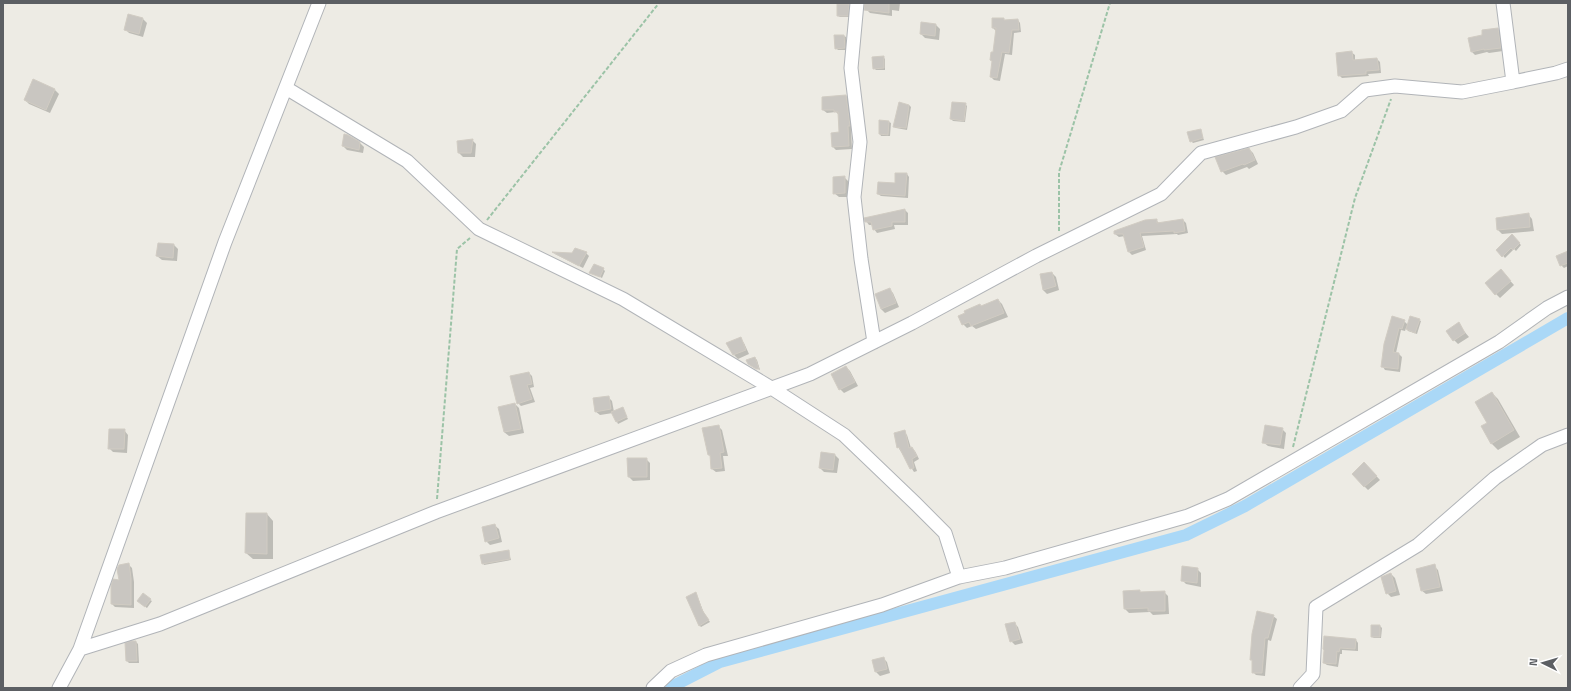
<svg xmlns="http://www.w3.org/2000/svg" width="1571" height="691" viewBox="0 0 1571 691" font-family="'Titillium Web',sans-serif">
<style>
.shadow{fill:#0003}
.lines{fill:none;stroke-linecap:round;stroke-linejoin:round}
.canal{stroke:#aad8f7;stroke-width:12}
.building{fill:#c9c6c1;stroke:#d1ccc3}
.street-casing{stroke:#b1b4b8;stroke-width:15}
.path{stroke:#9cc3a7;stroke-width:2;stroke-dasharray:4 2;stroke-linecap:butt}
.street{stroke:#fff;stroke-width:13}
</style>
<rect width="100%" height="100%" fill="#edebe4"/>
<path class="shadow" d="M868,3h32l-1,8 -7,-1v6l-22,-3 -3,-3z
M848,5l2,1 -1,11h-9l-2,-1z
M143,19l4,4 -4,14 -14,-4 -4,-4z
M1003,19l3,2 12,-1 2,3 1,9 -7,1 -2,22 -7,-1 -5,27 -6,-1 -3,-3 2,-15 -2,-2 3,-7 2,-22 -3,-3z
M936,25l4,4 -1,11 -14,-2 -4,-4z
M1498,29l3,4 2,18 -14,2 -2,-1 -12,3 -4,-4 12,-15z
M844,36l2,1v13h-8l-2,-2z
M1351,52l4,3v6l22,-2 3,3 1,11 -13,1 1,2 -27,2 -3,-3z
M883,57l2,2v11h-9l-2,-2z
M33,81l22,9 4,4 -9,19 -21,-9 -4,-4z
M846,96l3,3 4,30h-2l1,20 -16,1 -3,-3 7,-14 -1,-18 -3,-3 -9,1 -4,-3z
M965,104l2,2 -2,16 -12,-1 -2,-2z
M909,105l2,2 -4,23 -11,-2 -2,-1z
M889,122l2,1 -1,13h-9l-1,-2z
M1200,130l4,10 -11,3 -2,-2z
M345,135l15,8 4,4 -1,6 -16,-3 -4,-4z
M472,140l4,4 -1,13h-12l-4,-4z
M1249,149l4,4 5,11 -9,5 -2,-2 -21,8 -4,-4z
M907,174l2,3 -1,21 -27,-2 -3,-2 18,-10z
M844,177l4,4 1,16h-10l-5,-4z
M905,210l3,3v12h-14l1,4 -18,4 -3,-4 -1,-4h-4l-3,-4v-3z
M1528,214l4,5 2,12 -32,3 -4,-4z
M1156,220l4,4 23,-4 3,3 2,10 -10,2 -1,-1 -35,2 4,14 -14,5 -3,-3 -4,-16 -6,1 -4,-3z
M1512,236l9,9 -5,6 -2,-2 -9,9 -7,-8z
M174,245l4,4 -1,12 -15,-1 -5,-4z
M1568,252v14l-4,2 -3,-3z
M586,253l3,3 -6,12 -28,-14z
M603,269l2,2 -3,7 -12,-6z
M1052,273l4,4 3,13 -12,4 -4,-4z
M1505,275l9,10 -14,13 -4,-4z
M889,289l4,4 6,14 -14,6 -4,-4z
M998,300l4,4 6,13 -32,12 -4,-3 -5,2 -4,-4 18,-17z
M1419,320l2,1 -4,13 -9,-3 -2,-3 -1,3 -4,-1 -5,23 3,1 3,3 -2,15 -15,-2 -2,-3 2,-22 19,-24 4,4z
M1458,324l11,13 -11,7 -4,-4z
M740,339l4,4 5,11 -11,5 -4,-4 -6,-11z
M755,358l2,2 3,10 -11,-6z
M846,367l4,4 8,15 -14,7 -4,-4z
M529,373l3,3 2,11 -4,1 5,14 -14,4 -3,-3z
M1492,393l6,6 22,38 -22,13 -7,-7 -3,-20z
M608,397l4,4 2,11 9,-3 5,10 -10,5 -5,-11 -13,2 -5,-4z
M515,404l4,4 5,25 -15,3 -5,-4z
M718,426l4,4 6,26h-5l2,15 -9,1 -4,-3 -1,-12 -2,-2z
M1282,429l4,4 -2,16 -16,-3 -5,-4z
M124,430l4,5 -1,18 -14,-1 -4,-4z
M904,432l3,3 4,13 4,3 4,8 -5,3 3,9 -3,1 -16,-25 -3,-13z
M835,455l4,4 -2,14 -13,-1 -4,-4z
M646,459l4,4v17l-17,1 -4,-4z
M1368,467l12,13 -12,10 -4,-4z
M267,514l6,7v38h-20l-7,-6z
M494,525l5,4 3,13 -12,3 -4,-4z
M508,551l3,9 -27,5 -1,-2z
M128,564l4,4 2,14v26l-19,-1 -3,-3 8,-23z
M1434,566l4,4 5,21 -17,3 -5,-4z
M1197,569l4,4v14l-15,-3 -4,-4z
M1391,574l4,4 5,17 -9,2 -4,-4z
M1164,592l4,4 1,18 -16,1 -3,-3 -21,1 -4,-4 16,-16z
M696,593l8,20 6,9 -9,5 -2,-2z
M150,600l2,1 -5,7 -7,-5z
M1273,616l4,3 -6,22 -3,-1 -3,36 -9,-1 -3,-3v-10l-2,-3z
M1014,623l4,4 5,16 -8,2 -4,-4z
M1380,626l2,2 -1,10h-7l-2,-1z
M1356,640l2,3v8l-16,-1v4h-2l-2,13 -11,-2 -3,-2 1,-13z
M136,642l2,2 1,19h-10l-2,-2z
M883,658l4,4 3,11 -10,3 -4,-4 -3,-11z"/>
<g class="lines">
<path class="canal" d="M671,688l2,-2 47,-24 466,-127 59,-29 323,-188"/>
</g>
<path class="building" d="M865,3h24v10l-25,-3z
M837,4h12l-1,12h-11z
M128,14l15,4 -4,16 -15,-4z
M992,18h12v2l14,-1 1,11h-7l-3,23 -7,-1 -5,26 -7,-1 2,-16 -2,-1 1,-8h2l3,-24h-4z
M921,22l15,2 -1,12 -15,-2z
M1498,28l3,20 -17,2v-1l-13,3 -3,-14 14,-3v-5z
M834,35h10l1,13 -10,1z
M1352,51l1,9 24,-2 2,12 -13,1v3l-28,2 -2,-23z
M884,56v12l-11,1 -1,-12z
M33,79l22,10 -9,21 -22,-10z
M846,95l4,31h-2l1,20 -17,1 -1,-14 8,-1 -1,-20h-4v-2h-12v-13z
M899,102l10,3 -3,23 -13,-1z
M952,102l14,1 -2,18 -14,-2z
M879,120l10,1 -1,14 -9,-1z
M1201,129l2,9 -13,4 -3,-10z
M344,134l4,1 12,7 -1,8 -17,-4z
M473,139l-2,14h-13l-1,-12z
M1249,148l6,12 -11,5 -1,-1 -22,8 -6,-15z
M895,173h12l-2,23 -28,-2 1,-12 17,1z
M845,176v17l-12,1v-17z
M905,209v13h-13v4l-19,4 -2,-8h-6l-1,-4z
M1529,213l1,14 -33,3 -1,-12z
M1157,219v4l26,-4 2,12 -11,2v-2l-34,2 4,14 -16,5 -5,-18h-9v-3l31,-11z
M1512,234l8,9 -7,7 -2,-2 -9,9 -6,-7z
M158,243l16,1 -1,14 -17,-2z
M575,248l12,4 -8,14 -27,-14 20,1z
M1568,251v12l-8,3 -4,-10z
M594,264l10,4 -4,9 -11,-4z
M1501,269l10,12 -16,14 -10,-12z
M1052,272l4,14 -13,4 -3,-16z
M890,288l6,15 -15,6 -6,-15z
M998,299l6,14 -33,13 -2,-4 -7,3 -4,-9 7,-3 -1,-2 16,-7 1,2z
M1392,316l13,4 -3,9 -3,-1 -6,24 6,1 -1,16 -17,-2 3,-23z
M1410,316l10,3 -5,14 -9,-4z
M1459,322l6,11 -12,8 -7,-10z
M741,337l5,13 -13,5 -7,-12z
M755,357l4,12h-3l-8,-5 -2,-4z
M846,366l9,16 -16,8 -8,-16z
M529,372l3,12 -5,1 5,14 -15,5 -7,-28z
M1492,392l22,38 -23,14 -10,-18 6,-3 -12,-21z
M609,396l2,13 -16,3 -2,-14z
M515,403l6,26 -17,3 -6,-25z
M623,407l4,10 -11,5 -5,-10z
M719,425l5,27 -4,1 2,15 -11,1 -1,-14h-2l-6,-27z
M1265,425l18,3 -3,17 -18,-2z
M109,429h16l-1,20h-16z
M905,430l4,18 3,-1 5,9 -5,3 2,9 -4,1 -11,-22 -2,1 -3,-15z
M821,452l14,2 -2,16 -14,-2z
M627,458h20v19h-19z
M1364,462l13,14 -13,11 -12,-13z
M246,513h21v41l-22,-1z
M495,524l4,14 -14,4 -3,-15z
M509,550l1,9 -28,5 -2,-9z
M129,563l2,15v27l-20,-1v-18l2,-7 6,1 -2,-11 2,-4z
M1435,564l5,23 -19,4 -5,-22z
M1182,566l16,2 -1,15 -16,-2z
M1391,573l5,18 -10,3 -5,-17z
M1140,590v2l25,-1v20h-17v-3l-24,1 -1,-18z
M696,592l6,18 7,10 -10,6 -13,-29z
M143,593l8,6 -6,8 -8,-6z
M1257,611l17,4 -6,23h-3l-3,35h-10v-13h-2l2,-26z
M1015,622l5,17 -10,3 -5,-18z
M1371,625h9v12h-9z
M1324,636l32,3 -1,10 -15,-1 -1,4 -2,-1 -1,13 -13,-1 1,-13 -1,-1z
M131,641h5l1,20h-11l-1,-18z
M884,657l3,12 -12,3 -3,-12z"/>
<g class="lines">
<defs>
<path id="street" d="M857,3l-6,65 9,74 -6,55 7,62 13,83
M1513,82l43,-9 12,-4
M286,88l121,73 72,68 144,70 150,90 71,46 71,68 30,30 14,44
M80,649l80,-25 276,-112 374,-138 102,-51 124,-67 125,-62 40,-41 95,-26 45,-16 24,-21 30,-4 67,6 51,-10 -10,-79
M59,688l21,-39 145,-407 94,-239
M653,688l18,-17 35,-16 176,-50 77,-28 46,-9 183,-52 40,-17 271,-157 48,-34 21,-11
M1300,688l13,-14 3,-67 102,-62 77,-67 47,-33 26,-10"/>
</defs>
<use href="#street" class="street-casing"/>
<path class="path" d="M487,220l172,-217
M1059,231v-59l51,-169
M1293,447l62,-249 36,-99
M437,499l20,-250 13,-11"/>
<use href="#street" class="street"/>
</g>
<rect width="1571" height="691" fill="none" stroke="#5c5f63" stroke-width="8"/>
<g transform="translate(1543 663) rotate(275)" stroke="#ffffff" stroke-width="3" paint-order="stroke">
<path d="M0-3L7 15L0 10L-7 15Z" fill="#5c5f63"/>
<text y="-6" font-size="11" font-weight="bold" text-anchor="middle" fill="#5c5f63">N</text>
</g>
</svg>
